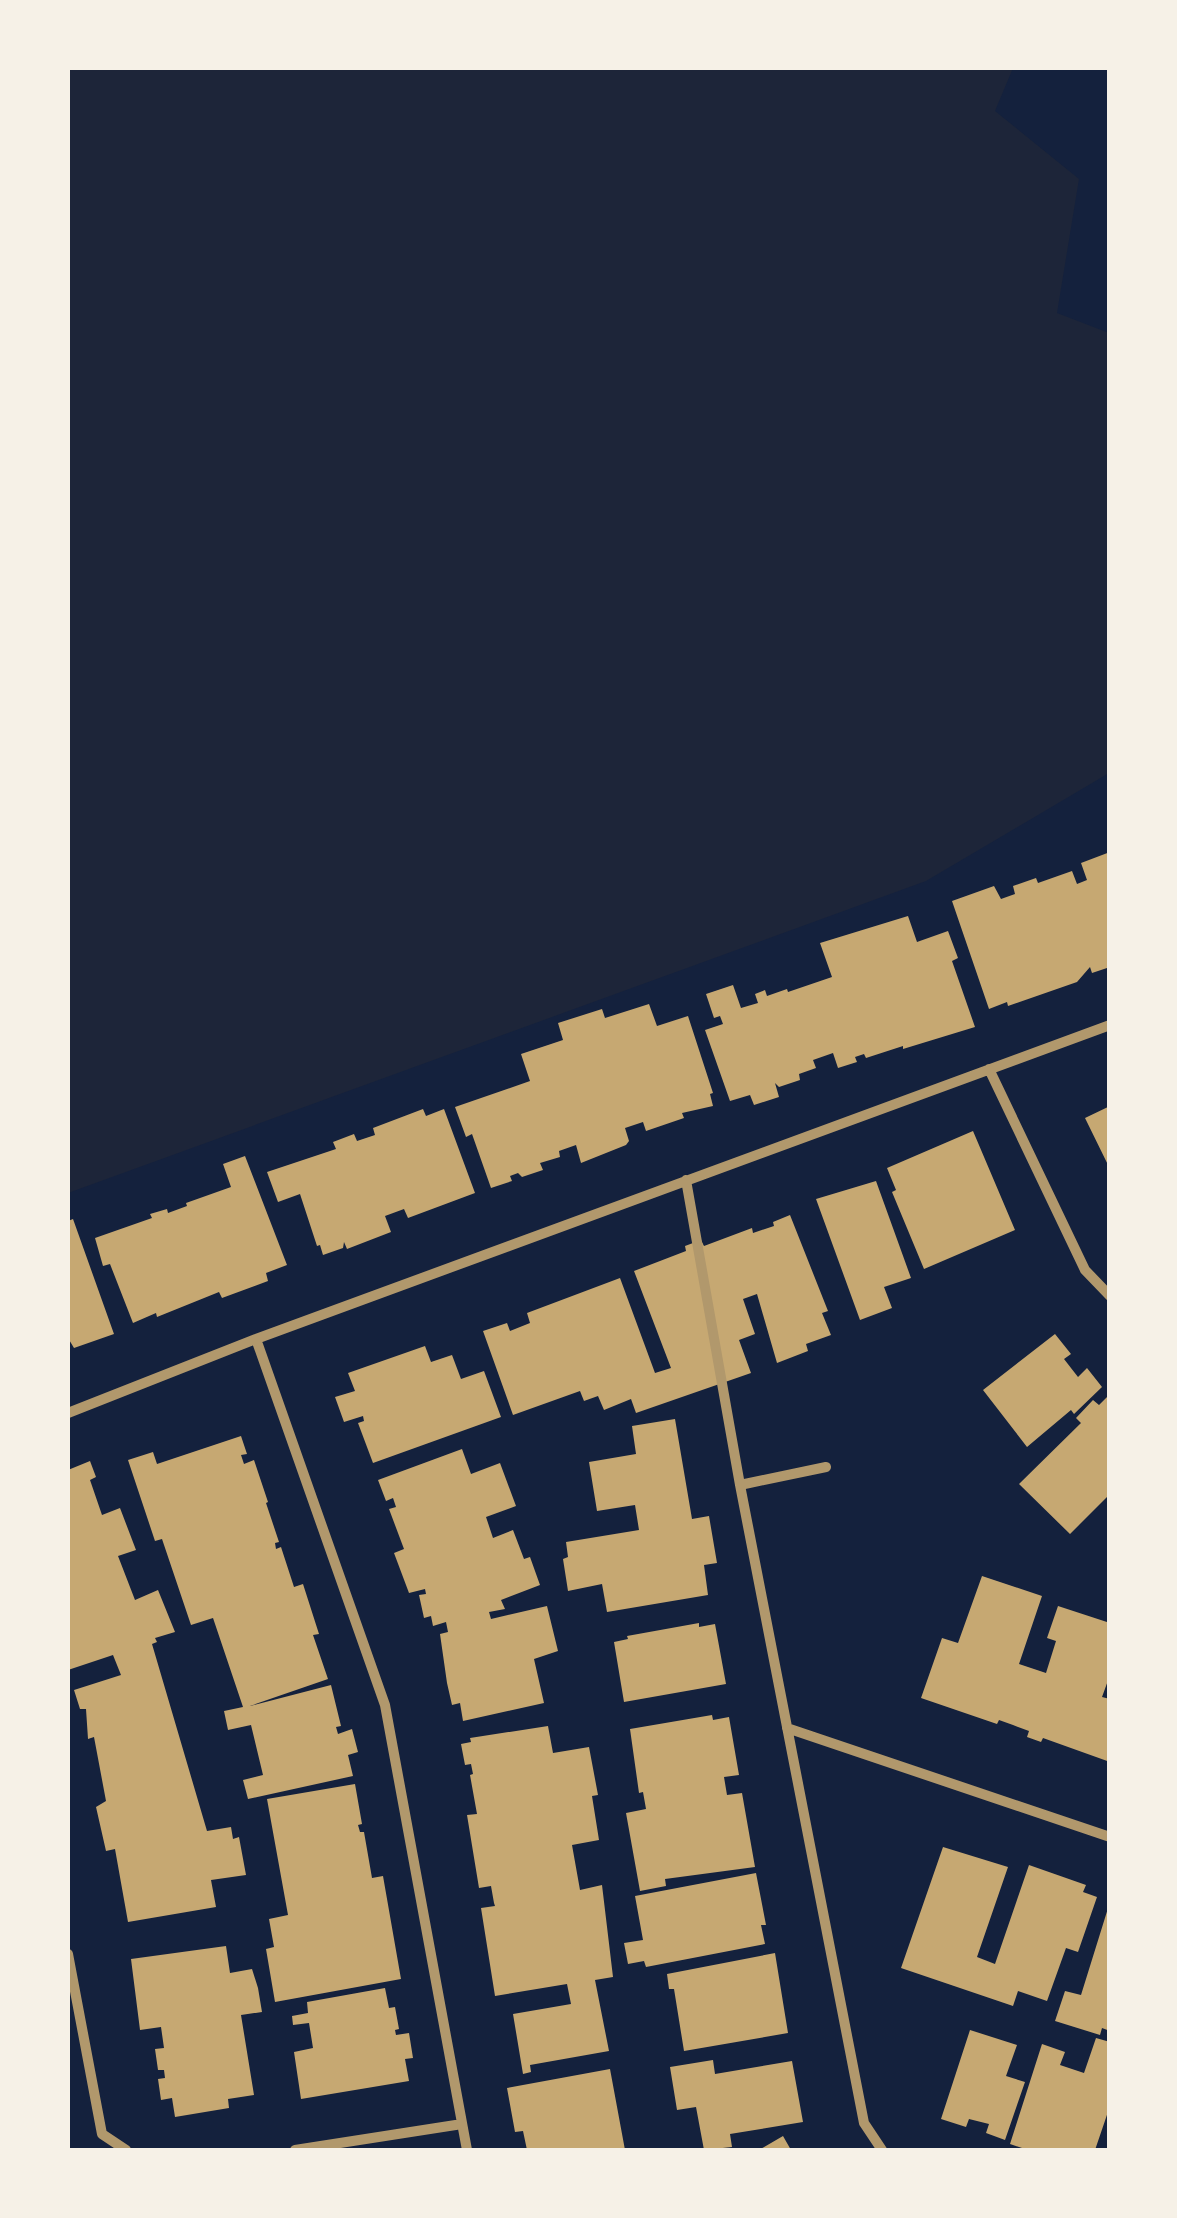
<svg xmlns="http://www.w3.org/2000/svg" width="1177" height="2218" viewBox="0 0 1177 2218" font-family="Jost,sans-serif">
<style>
.green{fill:#1d2539}
.building{fill:#c6a872}
.lines{fill:none;stroke-linecap:round;stroke-linejoin:round}
.minor{stroke:#b1986c;stroke-width:10}
</style>
<rect width="100%" height="100%" fill="#14213d"/>
<path class="green" d="M68,68h945l-18,43 84,68 -22,134 52,20v440l-183,108 -858,312z"/>
<path class="building" d="M1110,852v115l-18,6 -2,-6 -13,15 -69,24 -1,-4 -18,7 -37,-108 42,-15 7,13 14,-5 -2,-8 23,-8 2,5 34,-12 5,13 10,-4 -6,-17z
M908,916l9,26 31,-11 10,27 -6,3 23,66 -72,22v-3l-37,12 -2,-4 -9,3 2,5 -19,6 -5,-15 -20,7 3,8 -17,6 1,6 -21,7 -4,-4 4,14 -25,8 -4,-10 -20,6 -25,-71 18,-6 -3,-8 -6,2 -8,-24 27,-9 8,23 17,-5 -3,-9 10,-4 2,6 20,-7 1,3 44,-15 -12,-34z
M649,1004l8,22 31,-10 25,77 -3,1 3,12 -31,7 2,5 -38,13 -3,-9 -18,6 4,13 -3,4 -45,18 -5,-18 -17,6 1,6 -20,6 3,7 -21,7 -4,-4 -8,3 2,5 -21,7 -19,-54 -6,3 -11,-30 75,-26 -9,-27 42,-14 -5,-17 44,-14 3,9z
M1110,1106v63l-25,-51z
M423,1109l3,7 18,-7 31,84 -67,25 -4,-9 -19,7 6,16 -44,17 -3,-7 -1,6 -20,7 -3,-10 -3,1 -17,-52 -22,8 -11,-30 69,-23 -3,-7 21,-8 3,7 18,-6 -2,-7z
M973,1131l42,99 -91,39 -32,-77 4,-2 -9,-22z
M245,1156l42,109 -21,8 2,8 -46,17 -3,-6 -62,25 -1,-4 -23,10 -23,-59 -7,2 -8,-28 57,-20 -2,-4 17,-5 1,4 19,-7 -1,-3 45,-16 -8,-23z
M876,1181l35,97 -27,9 8,21 -32,12 -44,-121z
M790,1215l38,96 -6,2 9,22 -25,9 2,7 -31,12 -20,-69 -14,5 12,35 -16,6 12,33 -115,40 -5,-14 -27,11 -6,-14 -14,5 -4,-10 -67,24 -30,-84 24,-8 3,8 20,-8 -3,-10 93,-35 35,95 16,-5 -37,-97 52,-20 -1,-5 16,-6 3,6 48,-18 1,5 21,-7 -1,-4z
M73,1219l41,115 -40,14 -6,-10v-117z
M1055,1334l16,20 -7,5 14,18 9,-9 15,19 -28,27 -3,-4 -44,37 -44,-57z
M425,1346l6,16 21,-7 9,24 23,-8 17,46 -128,46 -15,-40 6,-2 -1,-5 -19,6 -9,-25 20,-6 -7,-18z
M1110,1394v100l-40,40 -51,-50 62,-61 -5,-5 17,-18 6,5z
M675,1419l17,100 17,-3 8,47 -13,2 4,30 -101,17 -5,-28 -34,7 -5,-32 5,-2 -2,-15 73,-12 -4,-25 -38,6 -8,-49 47,-8 -4,-28z
M241,1436l6,18 -6,1 3,9 10,-4 14,42 -2,1 13,39 -4,1 1,6 5,-2 13,40 9,-3 16,50 -6,1 15,44 -78,27 81,-21 10,41 -5,1 2,7 14,-5 6,23 -10,3 5,21 -105,23 -5,-19 20,-5 -12,-50 -23,5 -4,-19 19,-4 -30,-89 -22,7 -29,-86 -7,2 -27,-81 25,-8 4,12z
M462,1449l9,25 29,-11 16,43 -30,11 7,21 20,-8 11,29 6,-2 10,28 -39,15 4,9 -16,3 2,7 56,-13 11,45 -24,8 10,44 -81,18 -3,-18 -8,2 -5,-22 -7,-49 8,-2 -2,-10 -13,4 -2,-10 -7,2 -5,-23 7,-1 -1,-5 -16,4 -15,-40 10,-4 -15,-40 7,-2 -3,-9 -7,3 -8,-21z
M90,1461l6,16 -6,3 12,35 18,-7 16,42 -18,6 17,44 23,-10 17,42 -20,6 2,4 -5,2 55,187 24,-4 2,12 6,-2 7,38 -35,5 5,27 -88,15 -13,-73 -9,2 -10,-44 10,-6 -12,-64 -6,2 -2,-30h-6l-6,-19 47,-15 -8,-20 -45,15v-200z
M982,1576l60,20 -23,68 27,9 10,-32 -9,-3 11,-32 52,17v52l-8,22 8,2v63l-67,-24 -2,4 -14,-5 2,-6 -16,-6 -14,-5 -2,4 -76,-26 21,-60 16,5z
M699,1623v4l16,-3 11,60 -102,18 -10,-60 14,-3 -1,-3z
M712,1715l1,5 16,-3 10,58 -15,2 3,18 15,-2 13,74 -90,12 1,7 -26,5 -14,-78 20,-4 -3,-17 -4,1 -9,-64z
M548,1726l5,27 36,-6 9,48 -6,1 7,44 -27,5 8,45 22,-5 11,92 -18,3 14,71 -79,14 1,7 -8,2 -10,-60 58,-10 -4,-20 -72,12 -14,-88 14,-2 -1,-3 -3,-17 -12,2 -12,-73 10,-1 -7,-39 3,-1 -2,-10 -6,1 -4,-21 10,-2 -1,-4z
M355,1784l7,40 -4,1 2,7h4l8,46 11,-2 18,103 -126,23 -9,-53 8,-2 -5,-28 19,-4 -21,-116z
M943,1847l65,20 -31,90 18,7 34,-99 57,20 -3,7 14,5 -19,55 -12,-4 -19,53 -29,-10 -5,15 -112,-38z
M756,1873l10,52h-5l4,19 -119,23 -2,-6 -16,3 -4,-21 19,-3 -8,-44z
M1109,1905l1,126 -8,-3 -2,7 -45,-14 10,-30 16,4z
M226,1946l4,27 22,-4 6,19 4,24 -21,3 13,80 -26,4 1,9 -54,9 -3,-19 -11,2 -3,-21 7,-1 -1,-8h-6l-3,-21 9,-1 -3,-21 -21,3 -9,-71z
M775,1953l13,80 -104,18 -10,-62h-5l-2,-15z
M385,1988l4,20 6,-1 4,22 -4,1 1,5 13,-2 4,25 -8,1 4,22 -108,18 -7,-47 19,-4 -4,-25 -16,2 -1,-9 16,-3 -1,-11z
M970,2030l47,15 -11,31 19,6 -20,58 -19,-7 3,-9 -20,-5 -3,8 -25,-8z
M1096,2038l14,4v64l-15,44h-67l-18,-6 32,-100 23,8 -5,13 24,8z
M713,2060l2,14 77,-13 11,61 -73,12 2,13 -28,3 -8,-43 -19,3 -7,-43z
M610,2069l15,81h-98l-4,-19 -8,1 -8,-44z
M783,2136l8,14h-32z"/>
<g class="lines">
<path class="minor" d="M989,1069l96,201 25,26
M686,1180l54,305 124,638 18,27
M256,1339l129,366 82,445
M68,1413l188,-74 854,-314
M740,1485l86,-18
M787,1728l323,109
M68,1954l34,180 24,16
M295,2150l167,-26"/>
</g>
<rect width="1177" height="2218" fill="none" stroke="#f6f1e7" stroke-width="140"/>
</svg>
